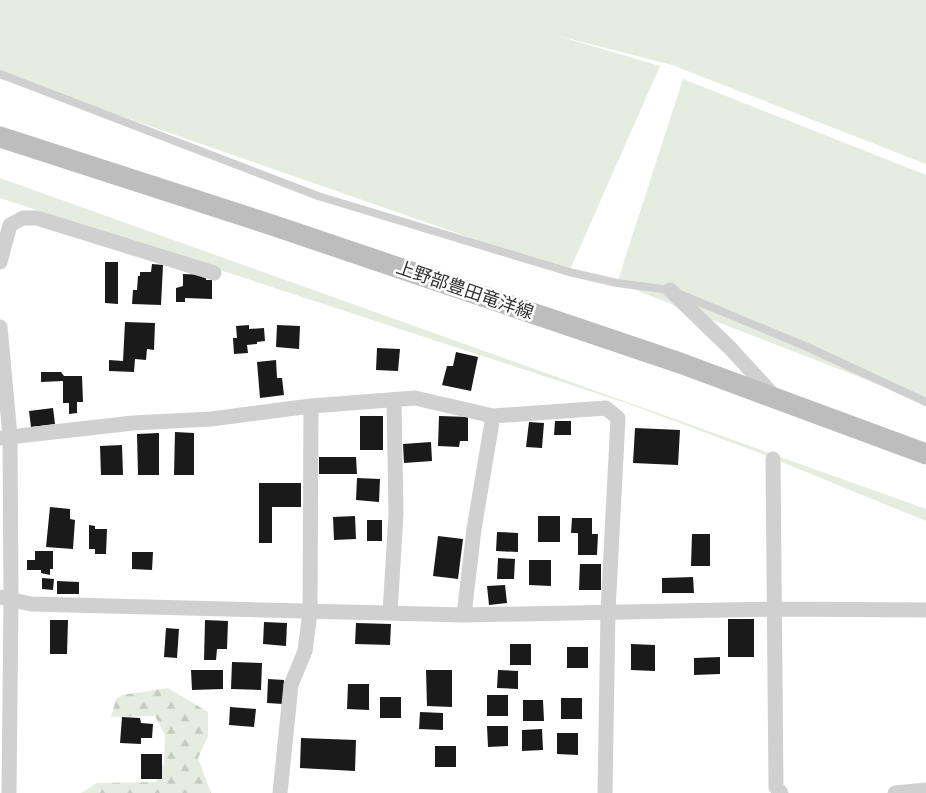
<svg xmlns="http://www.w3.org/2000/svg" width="926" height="793" viewBox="0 0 926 793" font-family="Jost,'Noto Sans JP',sans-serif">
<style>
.grass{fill:#e6ecdf}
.forest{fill:url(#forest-firs)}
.building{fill:#1a1a1a}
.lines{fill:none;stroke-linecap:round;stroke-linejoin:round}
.service{stroke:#d0d0d0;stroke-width:8}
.minor{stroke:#d0d0d0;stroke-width:15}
.secondary{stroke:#bdbdbd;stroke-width:21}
.labels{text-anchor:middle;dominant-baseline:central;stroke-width:5;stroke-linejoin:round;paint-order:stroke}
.street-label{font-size:18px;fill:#333;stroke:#fff}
</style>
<defs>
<pattern id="forest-firs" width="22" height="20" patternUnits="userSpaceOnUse" patternTransform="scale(1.25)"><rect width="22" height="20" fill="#e6ecdf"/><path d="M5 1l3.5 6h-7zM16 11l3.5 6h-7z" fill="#c6cbc0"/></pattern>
</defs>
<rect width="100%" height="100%" fill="#fff"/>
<path class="grass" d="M0,0h926v164l-254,-99 -117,-30 105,31 -91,206 -454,-158 -115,-35z
M683,79l243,96v228l-309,-120z
M0,178l926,331v12l-169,-69 -128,-48 -629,-206z"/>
<path class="forest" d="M168,688l40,24v24l-10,22 13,35h-130l16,-10 59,-1 8,-19 1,-28 -10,-19 -44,1 5,-18 6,-4z"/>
<path class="building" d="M105,262h13v42l-13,-1z
M152,264l11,1 -2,40 -29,-1 1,-14h4l1,-14h2v-4h11z
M183,274l23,1v5h6v19l-27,-1v4h-9v-14l7,-2z
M125,322l30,1 -1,27 -7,-1 -1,11 -11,-1 -1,13 -25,-1v-11l14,1z
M249,325v4l15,-1 1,13 -8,1v2l-10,1 1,8 -14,1 -1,-16h4l-1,-12z
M277,325l23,1 -1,23 -23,-2z
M377,348l23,1 -2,22 -22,-1z
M456,352l22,5 -7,34 -29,-6 5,-19h6z
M276,360l1,18h5l2,17 -24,3 -3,-36z
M41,372h20l3,4h18l1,26h-6v11l-8,1v-11h-6v-22l-22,1z
M53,408l2,16 -24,3 -2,-16z
M360,416h23v34h-23z
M439,416l29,1v24h-8l-1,6 -21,-1z
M555,421h16v14h-17z
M529,422l15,1 -2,25 -16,-1z
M635,428l45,2 -2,35 -45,-2z
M175,432l19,1v42h-20z
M159,433v42h-21l-1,-41z
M431,442l1,19 -28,2 -1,-19z
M122,445l1,30h-22l-1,-29z
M319,457h37l1,17h-38z
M357,478l23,1 -1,23 -23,-2z
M259,483h42v24h-29v36h-13z
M50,507l20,2v10l5,1 -2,29 -27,-2z
M355,516l1,23 -22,1 -1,-23z
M538,516h22v26h-22z
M572,518h20v16h6l-1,21h-19v-22h-7z
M367,520h15v21h-15z
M89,525l6,1v3h12l-1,25h-11v-5h-6z
M497,532l21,1v19l-22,-1z
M692,534h18v32h-19z
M438,536l25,3 -5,40 -25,-3z
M35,551h18v18h-3v6l-9,-2v-3h-14v-10h8z
M132,552h21l-1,18 -20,-1z
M498,558l17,1 -1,20h-17z
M529,560h22v26l-22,-1z
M580,564h21v26h-22z
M693,577l1,16h-32v-15z
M42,578l12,1 -1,11 -11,-1z
M57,581l22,1v12h-22z
M505,585l2,18 -18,2 -2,-19z
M728,619h26v38h-26z
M50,620h18l-1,34h-17z
M205,620l23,1 -1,28h-10l-1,11h-12z
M264,622l23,1 -1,23 -23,-2z
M356,623l35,1 -1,21 -35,-1z
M166,628l13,1 -2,29 -13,-1z
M510,644h21v21h-21z
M631,644l24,1v26l-24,-1z
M567,647h21v21h-21z
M720,657v17l-26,1v-17z
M232,662l30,1 -1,27 -30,-1z
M191,670h32v19l-31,1z
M426,670h26v37l-25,-1z
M498,670l20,1v18l-21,-1z
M268,679l16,1 -1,24 -16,-1z
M348,684h21v26l-22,-1z
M487,695h21v21h-21z
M380,697h21v21h-21z
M561,698h21v21h-21z
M523,700h20l1,21h-21z
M230,707l26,2 -2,18 -25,-2z
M420,712l23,1v17l-24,-1z
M122,717l18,1 1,5 12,1 -1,14h-11v6l-21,-1z
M487,726h21v20l-20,1z
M542,729l1,21 -21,1v-21z
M557,733h21v22l-21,-1z
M301,738l55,2 -1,31 -55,-3z
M435,746h21v21h-21z
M141,754h21v25h-21z"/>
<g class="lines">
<path class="service" d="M0,74l318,122 251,76 48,11 53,7 135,56 121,56"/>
<path class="minor" d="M0,262l10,-37 13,-7h14l177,55
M670,290l61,59 43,47
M0,327l10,109 1,164 -2,193
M0,438l133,-15 78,-4 100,-13 104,-8 78,18 113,-8 12,10 -10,193 -3,182
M773,459l3,328 5,6
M0,597l31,7 433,11 310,-6 152,1
M390,613l6,-100 -2,-113
M464,615l10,-86 19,-113
M280,793l11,-108 14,-34 5,-39 1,-206
M895,793l31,-3"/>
<path class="secondary" d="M0,137l272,88 408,138 246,91"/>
</g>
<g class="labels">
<g class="street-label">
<text transform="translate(465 290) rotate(19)">上野部豊田竜洋線</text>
</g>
</g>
</svg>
